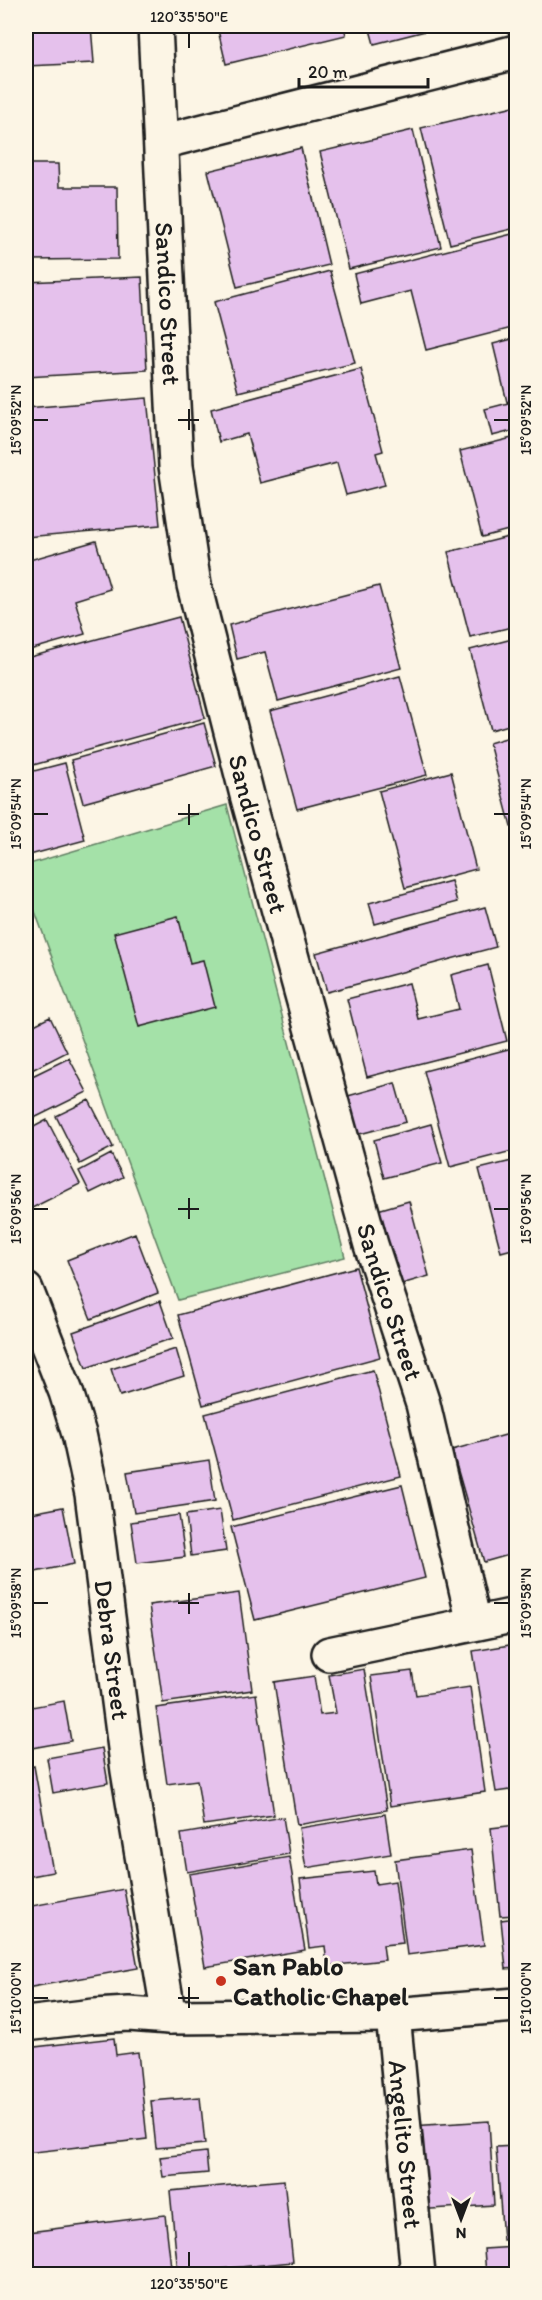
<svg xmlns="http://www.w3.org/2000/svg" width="542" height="2300" viewBox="0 0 542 2300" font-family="Itim,sans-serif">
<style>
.green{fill:#a4e1a8;stroke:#607e62;stroke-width:1.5}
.building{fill:#e5c1ec;stroke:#1c1c1c;stroke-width:1.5}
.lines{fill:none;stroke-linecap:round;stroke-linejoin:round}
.street-casing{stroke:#1c1c1c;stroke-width:38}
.street{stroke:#fcf5e5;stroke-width:33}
.ticks{fill:none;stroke:#1c1c1c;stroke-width:2}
.poi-dot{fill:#c8321e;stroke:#fcf5e5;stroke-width:2}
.labels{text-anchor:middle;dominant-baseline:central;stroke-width:5;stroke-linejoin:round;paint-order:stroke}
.street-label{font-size:26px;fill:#1c1c1c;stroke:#fcf5e5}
.poi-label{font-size:26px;font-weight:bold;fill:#1c1c1c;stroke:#fcf5e5;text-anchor:start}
.neatline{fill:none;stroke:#1c1c1c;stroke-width:2}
.ticks-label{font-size:15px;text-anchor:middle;fill:#1c1c1c}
</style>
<rect width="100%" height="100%" fill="#fcf5e5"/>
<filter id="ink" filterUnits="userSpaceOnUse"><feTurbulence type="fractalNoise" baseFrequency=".0167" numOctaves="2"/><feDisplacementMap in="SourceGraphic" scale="12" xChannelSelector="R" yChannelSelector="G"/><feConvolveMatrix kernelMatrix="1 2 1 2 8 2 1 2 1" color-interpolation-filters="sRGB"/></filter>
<g filter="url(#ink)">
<path class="green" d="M227,805l118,452 -167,43 -152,-413v-22z"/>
<path class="building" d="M26,26h65l3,37 -68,3z
M217,26h127l2,9 -120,29z
M369,26h76l-71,18z
M514,106l2,9v113l-66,16 -29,-116z
M413,130l28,117 -92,22 -29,-117z
M301,148l28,117 -92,22 -29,-116z
M29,164h29l1,23h58l1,72 -87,1z
M516,233v94l-90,23 -15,-59 -50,13 -7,-30z
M330,271l25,92 -117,29 -24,-90z
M142,277l5,93 -121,7v-95z
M516,338v61l-9,3 -14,-58z
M361,369l22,82 -7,2 9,32 -39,10 -9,-32 -77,20 -13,-49 -28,8 -8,-33z
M147,398l13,127 -134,12v-129z
M516,401v29l-24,6 -7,-27z
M516,437v91l-34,9 -22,-86z
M516,535v91l-46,11 -22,-85z
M96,541l14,48 -35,11 10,34 -59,17v-90z
M379,586l22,82 -123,33 -13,-49 -28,7 -8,-34z
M179,617l26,101 -179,49v-109z
M516,638v85l-25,7 -21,-80z
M400,676l27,99 -130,34 -27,-98z
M204,723l12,43 -133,37 -12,-43z
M516,735v91l-5,1 -22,-84z
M65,763l20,77 -59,16v-83z
M451,772l25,97 -71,19 -26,-97z
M451,881l6,21 -82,22 -6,-21z
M485,907l11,40 -169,45 -11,-39z
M178,916l12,47 13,-3 12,47 -76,20 -25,-94z
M488,965l19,76 -140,36 -20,-78 62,-16 9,36 41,-10 -8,-34z
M50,1017l17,35 -41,21v-44z
M516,1047v103l-66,17 -26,-96z
M69,1058l18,34 -61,30v-43z
M395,1083l11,39 -58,15 -11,-38z
M89,1100l24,47 -33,17 -24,-48z
M47,1120l33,64 -54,27v-80z
M431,1124l11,39 -58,15 -10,-38z
M111,1154l12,23 -33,16 -11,-22z
M516,1160v88l-15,4 -22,-83z
M409,1201l20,75 -41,12 -21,-75z
M135,1233l23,60 -67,26 -24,-59z
M356,1267l24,90 -177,48 -25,-90z
M160,1301l13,37 -87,30 -13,-36z
M176,1349l8,27 -64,20 -9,-27z
M373,1370l28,106 -168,44 -28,-106z
M516,1432v121l-32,9 -32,-112z
M209,1460l6,41 -81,12 -7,-41z
M402,1485l23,93 -170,42 -24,-93z
M63,1507l11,57 -39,8 -9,-46v-12z
M220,1510l6,41 -35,5 -5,-41z
M179,1515l6,42 -48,6 -6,-41z
M239,1593l13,97 -89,13 -14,-98z
M516,1644v145l-20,3 -23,-141z
M364,1669l23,141 -90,15 -23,-143 40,-6 6,39 16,-2 -7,-38z
M412,1671l4,24 54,-8 15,105 -95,14 -19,-130z
M256,1694l18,121 -70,10 -7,-45 -30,4 -11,-76z
M64,1701l7,40 -45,8v-41z
M102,1748l6,35 -55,10 -6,-35z
M34,1766l19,106 -27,5v-109z
M385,1814l6,40 -85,14 -7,-40z
M283,1817l6,37 -102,18 -6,-38z
M516,1825v90l-16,1 -9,-88z
M471,1850l13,95 -77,10 -12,-95z
M289,1857l16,93 -100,17 -16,-93z
M374,1871l2,13 19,-3 8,62 -20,2 2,15 -58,6 -2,-20 -16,2 -9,-69z
M124,1889l14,79 -112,20v-81z
M516,1918v50l-10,1 -5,-49z
M114,2038l2,17 22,-3 9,87 -121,14v-105z
M200,2097l5,47 -49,4 -5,-47z
M489,2121l5,84 -78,5 -5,-84z
M516,2146v93l-13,1 -7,-93z
M206,2152l2,21 -45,4 -3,-20z
M284,2180l9,82 -115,11 -8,-82z
M165,2215l6,52 -65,7h-73l-4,-42z
M516,2247v27h-30l-2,-25z"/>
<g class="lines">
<defs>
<g id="street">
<path id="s1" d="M155,26l21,440 18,119 53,210 124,450 52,159 51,219"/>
<path d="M161,142l355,-90"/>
<path id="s2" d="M26,1290l40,102 13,42 13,60 36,277 41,246"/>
<path d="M329,1654l187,-39"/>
<path id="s3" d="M393,2015l25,259"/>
<path d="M26,2024l68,-8 35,-2 40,3 224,-2 123,-10"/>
</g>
</defs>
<use href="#street" class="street-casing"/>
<use href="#street" class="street"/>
</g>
</g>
<path class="ticks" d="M189,33v15M189,409v21M33,420h15M178,420h21M494,420h15M189,804v21M33,814h15M178,814h21M494,814h15M189,1198v21M33,1209h15M178,1209h21M494,1209h15M189,1593v21M33,1603h15M178,1603h21M494,1603h15M189,1987v21M33,1998h15M178,1998h21M494,1998h15M189,2252v15"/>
<circle class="poi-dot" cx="221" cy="1981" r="6"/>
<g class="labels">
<g class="street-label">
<text stroke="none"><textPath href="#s1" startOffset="278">Sandico Street</textPath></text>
<text stroke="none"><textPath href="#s1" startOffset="818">Sandico Street</textPath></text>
<text stroke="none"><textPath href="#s1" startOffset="1304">Sandico Street</textPath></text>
<text stroke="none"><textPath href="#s2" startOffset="372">Debra Street</textPath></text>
<text stroke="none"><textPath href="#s3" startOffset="130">Angelito Street</textPath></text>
</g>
<g class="poi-label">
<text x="233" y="1966">San Pablo<tspan x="233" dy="30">Catholic Chapel</tspan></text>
</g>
</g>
<rect width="542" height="2300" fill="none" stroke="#fcf5e5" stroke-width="66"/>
<g transform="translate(461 2219) rotate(180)" stroke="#fcf5e5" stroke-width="4.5" paint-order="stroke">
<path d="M0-4.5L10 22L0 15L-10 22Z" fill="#1c1c1c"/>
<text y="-9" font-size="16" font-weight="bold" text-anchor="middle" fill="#1c1c1c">N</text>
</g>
<path d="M299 78v9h129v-9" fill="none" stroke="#1c1c1c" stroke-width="3"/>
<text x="308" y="78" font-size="18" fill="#1c1c1c" stroke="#fcf5e5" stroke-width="4.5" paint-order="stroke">20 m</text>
<rect x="33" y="33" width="476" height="2234" class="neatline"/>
<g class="ticks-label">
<text x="189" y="22">120°35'50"E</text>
<text transform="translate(16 420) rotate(-90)" y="5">15°09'52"N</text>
<text transform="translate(526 420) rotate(-90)" y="5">15°09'52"N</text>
<text transform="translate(526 814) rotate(-90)" y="5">15°09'54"N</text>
<text transform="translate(16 814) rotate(-90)" y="5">15°09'54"N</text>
<text transform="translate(16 1209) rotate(-90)" y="5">15°09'56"N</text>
<text transform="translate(526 1209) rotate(-90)" y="5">15°09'56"N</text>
<text transform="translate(526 1603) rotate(-90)" y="5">15°09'58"N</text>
<text transform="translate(16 1603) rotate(-90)" y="5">15°09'58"N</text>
<text transform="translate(526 1998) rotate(-90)" y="5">15°10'00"N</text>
<text transform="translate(16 1998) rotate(-90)" y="5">15°10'00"N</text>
<text x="189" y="2289">120°35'50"E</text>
</g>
</svg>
